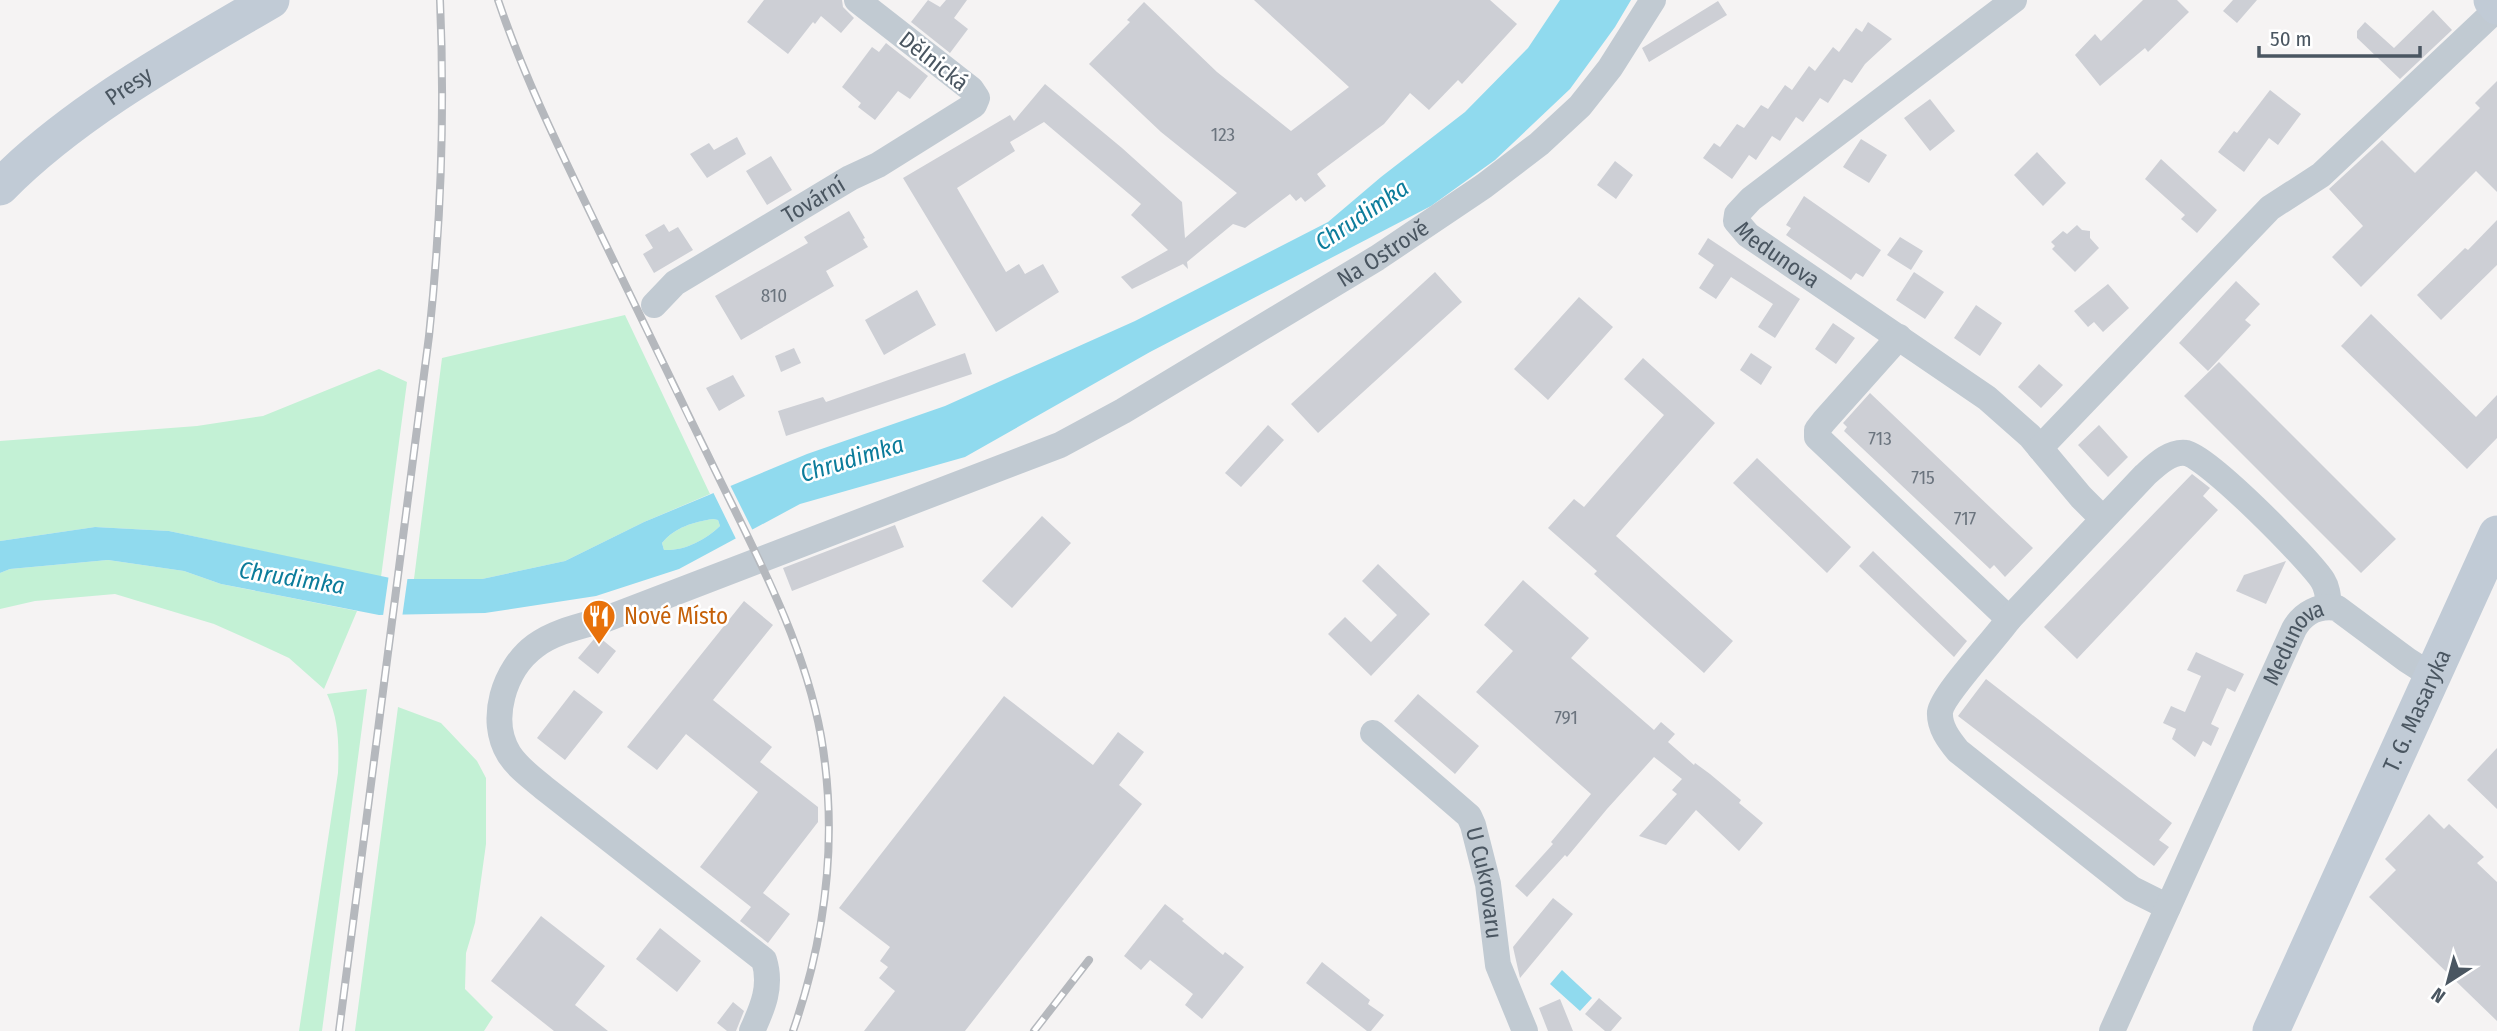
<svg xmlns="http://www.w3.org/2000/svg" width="2497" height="1031" viewBox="0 0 2497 1031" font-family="'Fira Sans Condensed',sans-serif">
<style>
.green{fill:#c3f1d5}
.water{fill:#90daee;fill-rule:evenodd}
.pier{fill:#f5f3f3}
.building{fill:#cdcfd5}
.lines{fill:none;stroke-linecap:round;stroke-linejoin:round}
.street{stroke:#c1cad2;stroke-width:26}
.secondary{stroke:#c1cbd6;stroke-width:37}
.rail-casing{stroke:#b5b8bd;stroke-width:8}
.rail{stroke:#fff;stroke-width:5;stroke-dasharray:16;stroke-linecap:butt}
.labels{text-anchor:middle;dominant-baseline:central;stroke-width:5;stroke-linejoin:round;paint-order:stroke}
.number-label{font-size:19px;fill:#6b747e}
.street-label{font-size:23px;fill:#4a5661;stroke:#fff}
.food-label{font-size:23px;fill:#c56008;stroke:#fff;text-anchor:start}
.water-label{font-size:24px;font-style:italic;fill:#0c7c9b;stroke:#fff}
</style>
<rect width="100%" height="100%" fill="#f5f3f3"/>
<path class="green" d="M625,315l85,179 -66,28 -79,39 -83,18h-68l28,-221z
M379,369l28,13 -26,195 -212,-46 -74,-4 -95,14v-100l197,-15 66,-10z
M713,519l5,1 2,6c-15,14 -35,25 -56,24l-2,-7c13,-16 32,-21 51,-24z
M108,560l76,11 37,13 136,27 -33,78 -35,-31 -39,-18 -36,-16 -99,-30 -80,7 -35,8v-36l10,-4z
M367,689l-45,342h-23l39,-258c1,-29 1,-53 -11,-79z
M398,707l43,16 36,38 9,17v66l-11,79 -9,30 -1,36 28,28 -9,14h-129z"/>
<path class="water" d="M1560,0h71l-16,27 -45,62 -75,71 -64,46 -281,146 -185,105 -165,47 -121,65 -83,27 -111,17 -106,2 -158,-31 -37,-13 -76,-11 -98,9 -10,4v-32l95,-14 74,4 226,48h87l83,-18 79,-39 163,-68 138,-48 190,-85 193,-99 53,-45 84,-65 63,-64zM713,519l5,1 2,6c-15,14 -35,25 -56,24l-2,-7c13,-16 32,-21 51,-24z
M1562,970l30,28 -12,13 -30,-27z"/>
<path class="pier" d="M729,483l25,50 -17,8 -25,-51z
M389,574l19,1 -6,43 -19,-2z"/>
<path class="building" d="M764,0h78l1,7 11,11 -13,15 -20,-17 -6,8 -2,-2 -25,32 -41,-32z
M928,0l12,7 6,-7h21l-13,18 14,11 -18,24 -39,-31z
M1254,0h236l27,24 -55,60 -4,-4 -29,30 -19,-17 -26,31 -67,50 9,12 -21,16 -4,-5 -5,4 -6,-7 -45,34 -12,-4 -46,38 1,7 -5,-5 -51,25 -11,-12 47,-27 -37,-35 10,-11 -97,-82 -34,20 5,9 -58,37 49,84 13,-8 6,10 18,-10 16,28 -63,40 -93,-154 107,-63 4,6 31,-37 77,64 60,54 3,36 52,-45 -76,-61 -72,-68 41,-42 -3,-2 17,-18 73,70 74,59 58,-44z
M2143,0h34l12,12 -41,40 -3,-4 -45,38 -25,-31 20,-21 6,7z
M2233,0h24l-20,23 -14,-12z
M1718,1l9,14 -78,47 -7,-14z
M2433,10l19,20 -52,49 -43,-41v-7l8,-9 29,26z
M1868,22l24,17 -27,25 -13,19 -8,-4 -16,24 -8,-5 -17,24 -7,-5 -16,24 -8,-5 -16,24 -7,-5 -17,24 -29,-21 11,-15 6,4 17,-23 7,4 17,-23 7,4 17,-24 7,5 17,-24 6,5 18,-24 6,5 17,-24 6,4z
M886,43l42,33 -18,23 -12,-8 -23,29 -17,-13 3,-4 -19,-16 30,-40 7,5z
M2497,81v111l-21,-21 -115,116 -29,-30 31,-31 -34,-37 53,-49 33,33 65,-65 -5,-5z
M2270,90l31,24 -23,31 -9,-7 -25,34 -26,-20 16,-21 3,2z
M1930,99l25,32 -25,20 -26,-33z
M737,137l9,17 -39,24 -17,-24 19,-11 5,7z
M1861,139l26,16 -18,28 -26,-16z
M2037,152l29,31 -23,23 -29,-31z
M771,156l21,34 -25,15 -21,-34z
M2161,159l56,51 -20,23 -16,-14 4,-4 -40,-36z
M1615,161l18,14 -17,24 -19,-14z
M1804,196l77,54 -18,27 -7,-4 -5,7 -65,-45 5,-7 -5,-3z
M849,211l16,27 -2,1 5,8 -42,24 8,15 -93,54 -26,-44 93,-53 -4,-6z
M2497,220v45l-56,55 -24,-25 48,-47 3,2z
M664,224l5,8 9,-5 15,23 -39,23 -11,-19 10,-6 -8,-13z
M2077,225l5,5 8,1v7l9,10 -24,24 -23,-23 3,-3 -4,-4 12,-11 4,3z
M1900,237l23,14 -12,19 -24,-15z
M1708,238l92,61 -25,39 -17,-11 15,-23 -42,-27 -15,22 -17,-11 15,-23 -16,-11z
M1435,272l27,30 -144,131 -27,-29z
M1914,272l30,20 -19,27 -29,-19z
M2236,281l24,23 -15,16 6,5 -43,46 -29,-28z
M2108,284l21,24 -26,24 -9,-10 -6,5 -14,-16z
M917,290l19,35 -52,30 -19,-35z
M1579,297l34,30 -65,73 -34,-31z
M1976,305l26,18 -22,33 -26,-18z
M2371,314l105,103 21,-22v43l-30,31 -126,-123z
M1833,323l22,15 -19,26 -21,-15z
M794,348l7,15 -20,9 -6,-16z
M965,353l7,21 -186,62 -8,-25 45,-14 3,5z
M1751,353l21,14 -11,18 -21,-15z
M1643,358l72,65 -99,113 117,105 -29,32 -110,-99 3,-3 -49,-43 26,-29 10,8 80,-92 -40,-36z
M2219,362l177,177 -35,34 -177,-177z
M2039,364l24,21 -22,23 -23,-21z
M733,375l12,21 -26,15 -13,-23z
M1870,393l163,155 -28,29 -11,-12 -4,4 -146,-138 3,-4 -4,-4z
M1268,425l16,15 -43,47 -16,-14z
M2099,425l29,32 -20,20 -30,-32z
M1757,458l94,89 -24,26 -94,-90z
M2192,474l18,14 -7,8 15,14 -141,149 -33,-32z
M1042,516l29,27 -59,65 -30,-27z
M895,525l9,22 -112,44 -9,-23z
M1873,551l94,90 -13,16 -95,-91z
M2286,561l-20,43 -30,-13 8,-16z
M1378,564l52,50 -59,62 -43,-42 17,-17 26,25 26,-27 -35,-34z
M1523,580l66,58 -18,20 83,72 7,-8 14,12 -7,8 26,23 1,-2 15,11 31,26 -2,3 24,20 -24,28 -43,-41 -30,35 -27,-9 38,-42 -5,-4 10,-11 -28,-22 -47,52 -40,48 -2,-2 -38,42 -12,-11 38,-42 -2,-2 40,-48 -115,-102 37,-41 -29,-26z
M744,601l29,24 -60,75 59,47 -12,15 58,45v15l-55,71 27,21 -22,29 -28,-22 11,-14 -51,-40 58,-75 -72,-58 -29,36 -30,-23z
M599,637l17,14 -18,23 -20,-16 16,-19z
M2196,652l48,22 -9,18 -8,-4 -16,36 8,4 -8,18 -8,-5 -8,16 -23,-18 4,-10 -13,-6 8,-17 14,6 16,-36 -14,-6z
M1986,679l186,144 -13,17 10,7 -15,19 -196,-150z
M574,690l29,22 -38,48 -28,-22z
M1418,694l61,52 -24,28 -61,-53z
M1004,696l89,69 25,-33 26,20 -25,33 23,19 -177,227h-101l31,-40 -16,-13 9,-11 -8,-6 10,-14 -51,-39z
M2497,748v61l-30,-29z
M2429,814l15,15 5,-5 35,33 -7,6 20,19v139l-128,-124 27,-27 -11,-11z
M1553,898l20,16 -53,64 -7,-31z
M1165,904l19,15 -2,2 41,34 2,-3 19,15 -42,52 -17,-14 8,-11 -43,-34 -9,10 -17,-14z
M541,916l64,50 -30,39 33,26h-54l-63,-50z
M660,928l41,33 -24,31 -41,-33z
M1322,962l48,38 -2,4 16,11 -13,16h-4l-61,-48z
M1599,998l23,20 -11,13h-6l-20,-17z
M1560,999l13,32h-25l-9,-23z
M733,1002l11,9 -8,20h-9l-10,-8z"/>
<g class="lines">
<g class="street">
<path id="s1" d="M2014,0l-263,199 -14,15 -1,7 12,14 239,163 43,38 51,61 22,22"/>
<path id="s2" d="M654,305l21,-22 175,-105 28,-13 96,-60 3,-7 -6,-9 -114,-89"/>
<path d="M1899,337l-75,84 -7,9v7l192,182"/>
<path d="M2040,448l230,-240 51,-33 176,-166"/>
<path id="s3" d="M1373,733l96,83 4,9 15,59 10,81 27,66"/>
<path d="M2168,907l-36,-18 -174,-138c-9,-11 -19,-24 -18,-39 2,-17 56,-74 69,-93l136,-144c11,-10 25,-24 41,-22 19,1 125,108 137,128 5,8 5,17 6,26"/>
<path id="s4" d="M752,1031c11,-24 20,-45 12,-71l-220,-172c-12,-10 -26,-20 -35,-34 -21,-34 -5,-85 26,-108 20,-15 47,-20 71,-27l454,-174 63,-34 254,-153 107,-72 55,-42 41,-38 30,-38 43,-68"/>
<path id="s5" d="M2112,1031l182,-402c9,-16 25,-24 43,-21l70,52 25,16"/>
</g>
<g class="secondary">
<path d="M2492,0l5,6"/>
<path id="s6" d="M0,187c75,-76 179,-133 271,-187"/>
<path id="s7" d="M2271,1031l226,-497"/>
</g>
<defs>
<path id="rail" d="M498,0c28,83 67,160 105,239 38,78 75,156 114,235 41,84 87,169 104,262 17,99 5,200 -28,295
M339,1031l90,-695c12,-112 16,-223 11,-336
M1034,1031l55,-71"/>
</defs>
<use href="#rail" class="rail-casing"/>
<use href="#rail" class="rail"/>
</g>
<defs>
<symbol id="restaurant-pin" viewBox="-11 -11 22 30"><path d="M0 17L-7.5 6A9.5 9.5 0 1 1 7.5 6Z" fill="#e8710a" stroke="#fff"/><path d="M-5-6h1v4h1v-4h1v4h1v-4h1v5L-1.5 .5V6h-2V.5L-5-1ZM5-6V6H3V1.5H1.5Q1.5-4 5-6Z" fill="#fff"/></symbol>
</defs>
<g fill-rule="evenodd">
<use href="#restaurant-pin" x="580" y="597" width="38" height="52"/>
</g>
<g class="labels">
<g class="number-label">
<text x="1223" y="134">123</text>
<text x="774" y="295">810</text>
<text x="1880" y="438">713</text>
<text x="1923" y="477">715</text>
<text x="1965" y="518">717</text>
<text x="1566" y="717">791</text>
</g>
<g class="street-label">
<text transform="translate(934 61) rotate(38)">Dělnická</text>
<text stroke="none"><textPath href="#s6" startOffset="164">Presy</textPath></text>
<text stroke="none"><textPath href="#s2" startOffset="192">Tovární</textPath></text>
<text stroke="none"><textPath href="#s1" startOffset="411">Medunova</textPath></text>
<text stroke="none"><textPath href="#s4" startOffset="1461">Na Ostrově</textPath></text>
<text stroke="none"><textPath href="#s5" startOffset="430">Medunova</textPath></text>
<text stroke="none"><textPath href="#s7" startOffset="352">T. G. Masaryka</textPath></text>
<text stroke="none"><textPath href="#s3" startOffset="196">U Cukrovaru</textPath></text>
</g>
<g class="food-label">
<text x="624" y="616">Nové Místo</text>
</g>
<g class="water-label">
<text transform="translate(1362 215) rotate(-34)">Chrudimka</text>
<text transform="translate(852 459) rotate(-17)">Chrudimka</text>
<text transform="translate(292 578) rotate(9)">Chrudimka</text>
</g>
</g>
<g transform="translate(2448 982) rotate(216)" stroke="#ffffff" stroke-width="5" paint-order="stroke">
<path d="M0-5L12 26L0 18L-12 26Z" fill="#4a5661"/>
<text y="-10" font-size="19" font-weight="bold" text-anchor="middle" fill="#4a5661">N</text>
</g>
<path d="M2259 46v10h161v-10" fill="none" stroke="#4a5661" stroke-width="3.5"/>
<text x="2270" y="46" font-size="21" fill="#4a5661" stroke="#ffffff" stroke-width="5" paint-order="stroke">50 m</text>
</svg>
